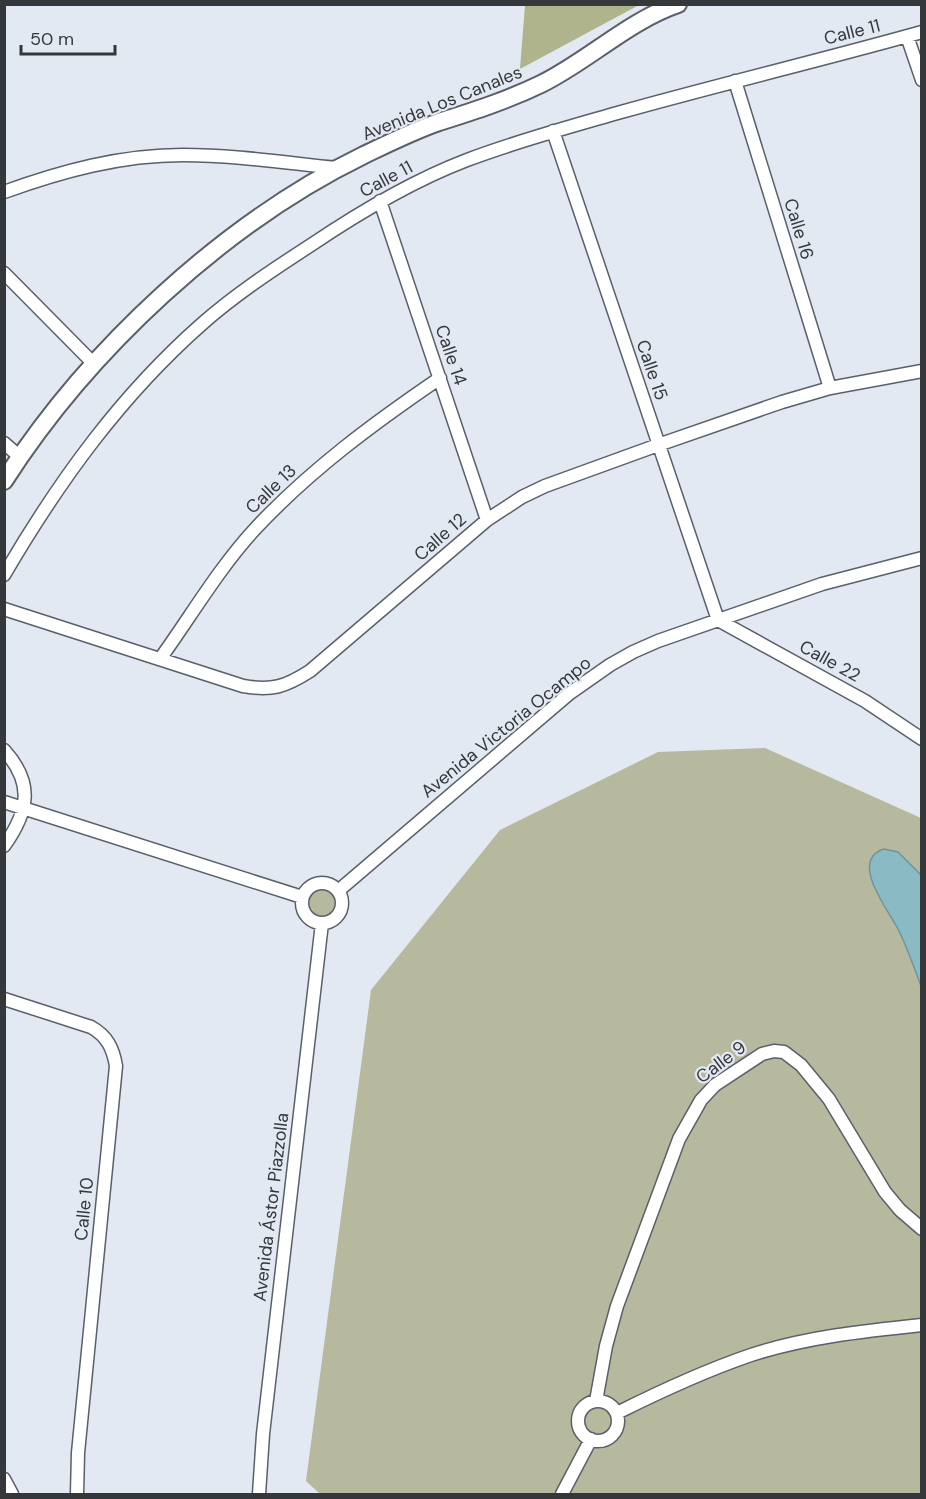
<svg xmlns="http://www.w3.org/2000/svg" width="926" height="1499" viewBox="0 0 926 1499" font-family="'DM Sans',sans-serif">
<style>
.green{fill:#b6b99d}
.forest{fill:#afb48d}
.water{fill:#8abbc5;stroke:#70949c;stroke-width:1.5}
.lines{fill:none;stroke-linecap:round;stroke-linejoin:round}
.minor-casing{stroke:#5a6068;stroke-width:15}
.secondary-casing{stroke:#5a6068;stroke-width:20}
.minor{stroke:#fff;stroke-width:12}
.secondary{stroke:#fff;stroke-width:16}
.labels{text-anchor:middle;dominant-baseline:central;stroke-width:4.5;stroke-linejoin:round;paint-order:stroke}
.street-label{font-size:18px;fill:#35383b;stroke:#e2e9f3}
</style>
<rect width="100%" height="100%" fill="#e2e9f3"/>
<path class="green" d="M765,748l156,70v676h-601l-14,-13 65,-491 129,-160 158,-78z
M309 903a14 14 0 1 1 28 0a14 14 0 1 1-28 0Z"/>
<path class="forest" d="M525,5v-1l114,1 -119,64z"/>
<path class="water" d="M884,849l14,3 23,23v111c-7,-19 -14,-39 -23,-57 -9,-18 -50,-69 -14,-80z"/>
<g class="lines">
<defs>
<path id="minor" d="M907,36l15,44
M735,81l95,307
M553,131l165,489 147,81 57,38
M4,192c58,-21 117,-37 179,-37 52,0 104,8 155,13
M380,201l107,319
M4,273l91,92
M4,443l16,14
M4,575c55,-94 117,-180 199,-252 33,-29 71,-54 108,-78 49,-33 101,-64 156,-85 50,-19 102,-33 154,-48 100,-28 201,-52 301,-80
M4,609l239,77c29,5 42,1 67,-15l177,-151 35,-23 23,-11 113,-41 124,-43 48,-14 92,-17
M160,659c31,-43 59,-91 95,-130 55,-59 119,-106 185,-151
M4,750c30,33 25,61 0,96
M4,802l298,95
M302 903a20 20 0 1 1 40 0a20 20 0 1 1-40 0Z
M338,891l232,-198 40,-28 23,-13 25,-11 164,-57 100,-26
M4,999l87,28c16,9 22,21 25,39l-38,387 -1,41
M596,1401l10,-55 11,-40 62,-167 22,-39 14,-15 47,-31 12,-3 10,1 17,13 28,34 56,93 15,18 22,19
M578 1421a20 20 0 1 1 40 0a20 20 0 1 1-40 0Z
M617,1413c44,-22 87,-42 134,-58 55,-18 113,-24 171,-30
M4,1479l8,15
M259,1494l4,-60 59,-511
M562,1494l29,-55"/>
<path id="secondary" d="M4,481c84,-131 220,-258 360,-326 25,-12 49,-24 75,-33 35,-11 69,-22 102,-38 47,-23 87,-63 137,-80"/>
</defs>
<use href="#minor" class="minor-casing"/>
<use href="#secondary" class="secondary-casing"/>
<use href="#minor" class="minor"/>
<use href="#secondary" class="secondary"/>
</g>
<g class="labels">
<g class="street-label">
<text transform="translate(852 32) rotate(-14)">Calle 11</text>
<text transform="translate(442 103) rotate(-22)">Avenida Los Canales</text>
<text transform="translate(386 179) rotate(-28)">Calle 11</text>
<text transform="translate(799 229) rotate(73)">Calle 16</text>
<text transform="translate(451 355) rotate(71)">Calle 14</text>
<text transform="translate(652 370) rotate(71)">Calle 15</text>
<text transform="translate(271 489) rotate(-44)">Calle 13</text>
<text transform="translate(440 537) rotate(-41)">Calle 12</text>
<text transform="translate(830 661) rotate(29)">Calle 22</text>
<text transform="translate(506 727) rotate(-39)">Avenida Victoria Ocampo</text>
<text transform="translate(721 1062) rotate(-37)">Calle 9</text>
<text transform="translate(271 1207) rotate(-83)">Avenida Ástor Piazzolla</text>
<text transform="translate(84 1209) rotate(-84)">Calle 10</text>
</g>
</g>
<rect width="926" height="1499" fill="none" stroke="#35383b" stroke-width="12"/>
<path d="M21 45v9h94v-9" fill="none" stroke="#35383b" stroke-width="3"/>
<text x="30" y="45" font-size="18" fill="#35383b" stroke="#e2e9f3" stroke-width="4.5" paint-order="stroke">50 m</text>
</svg>
